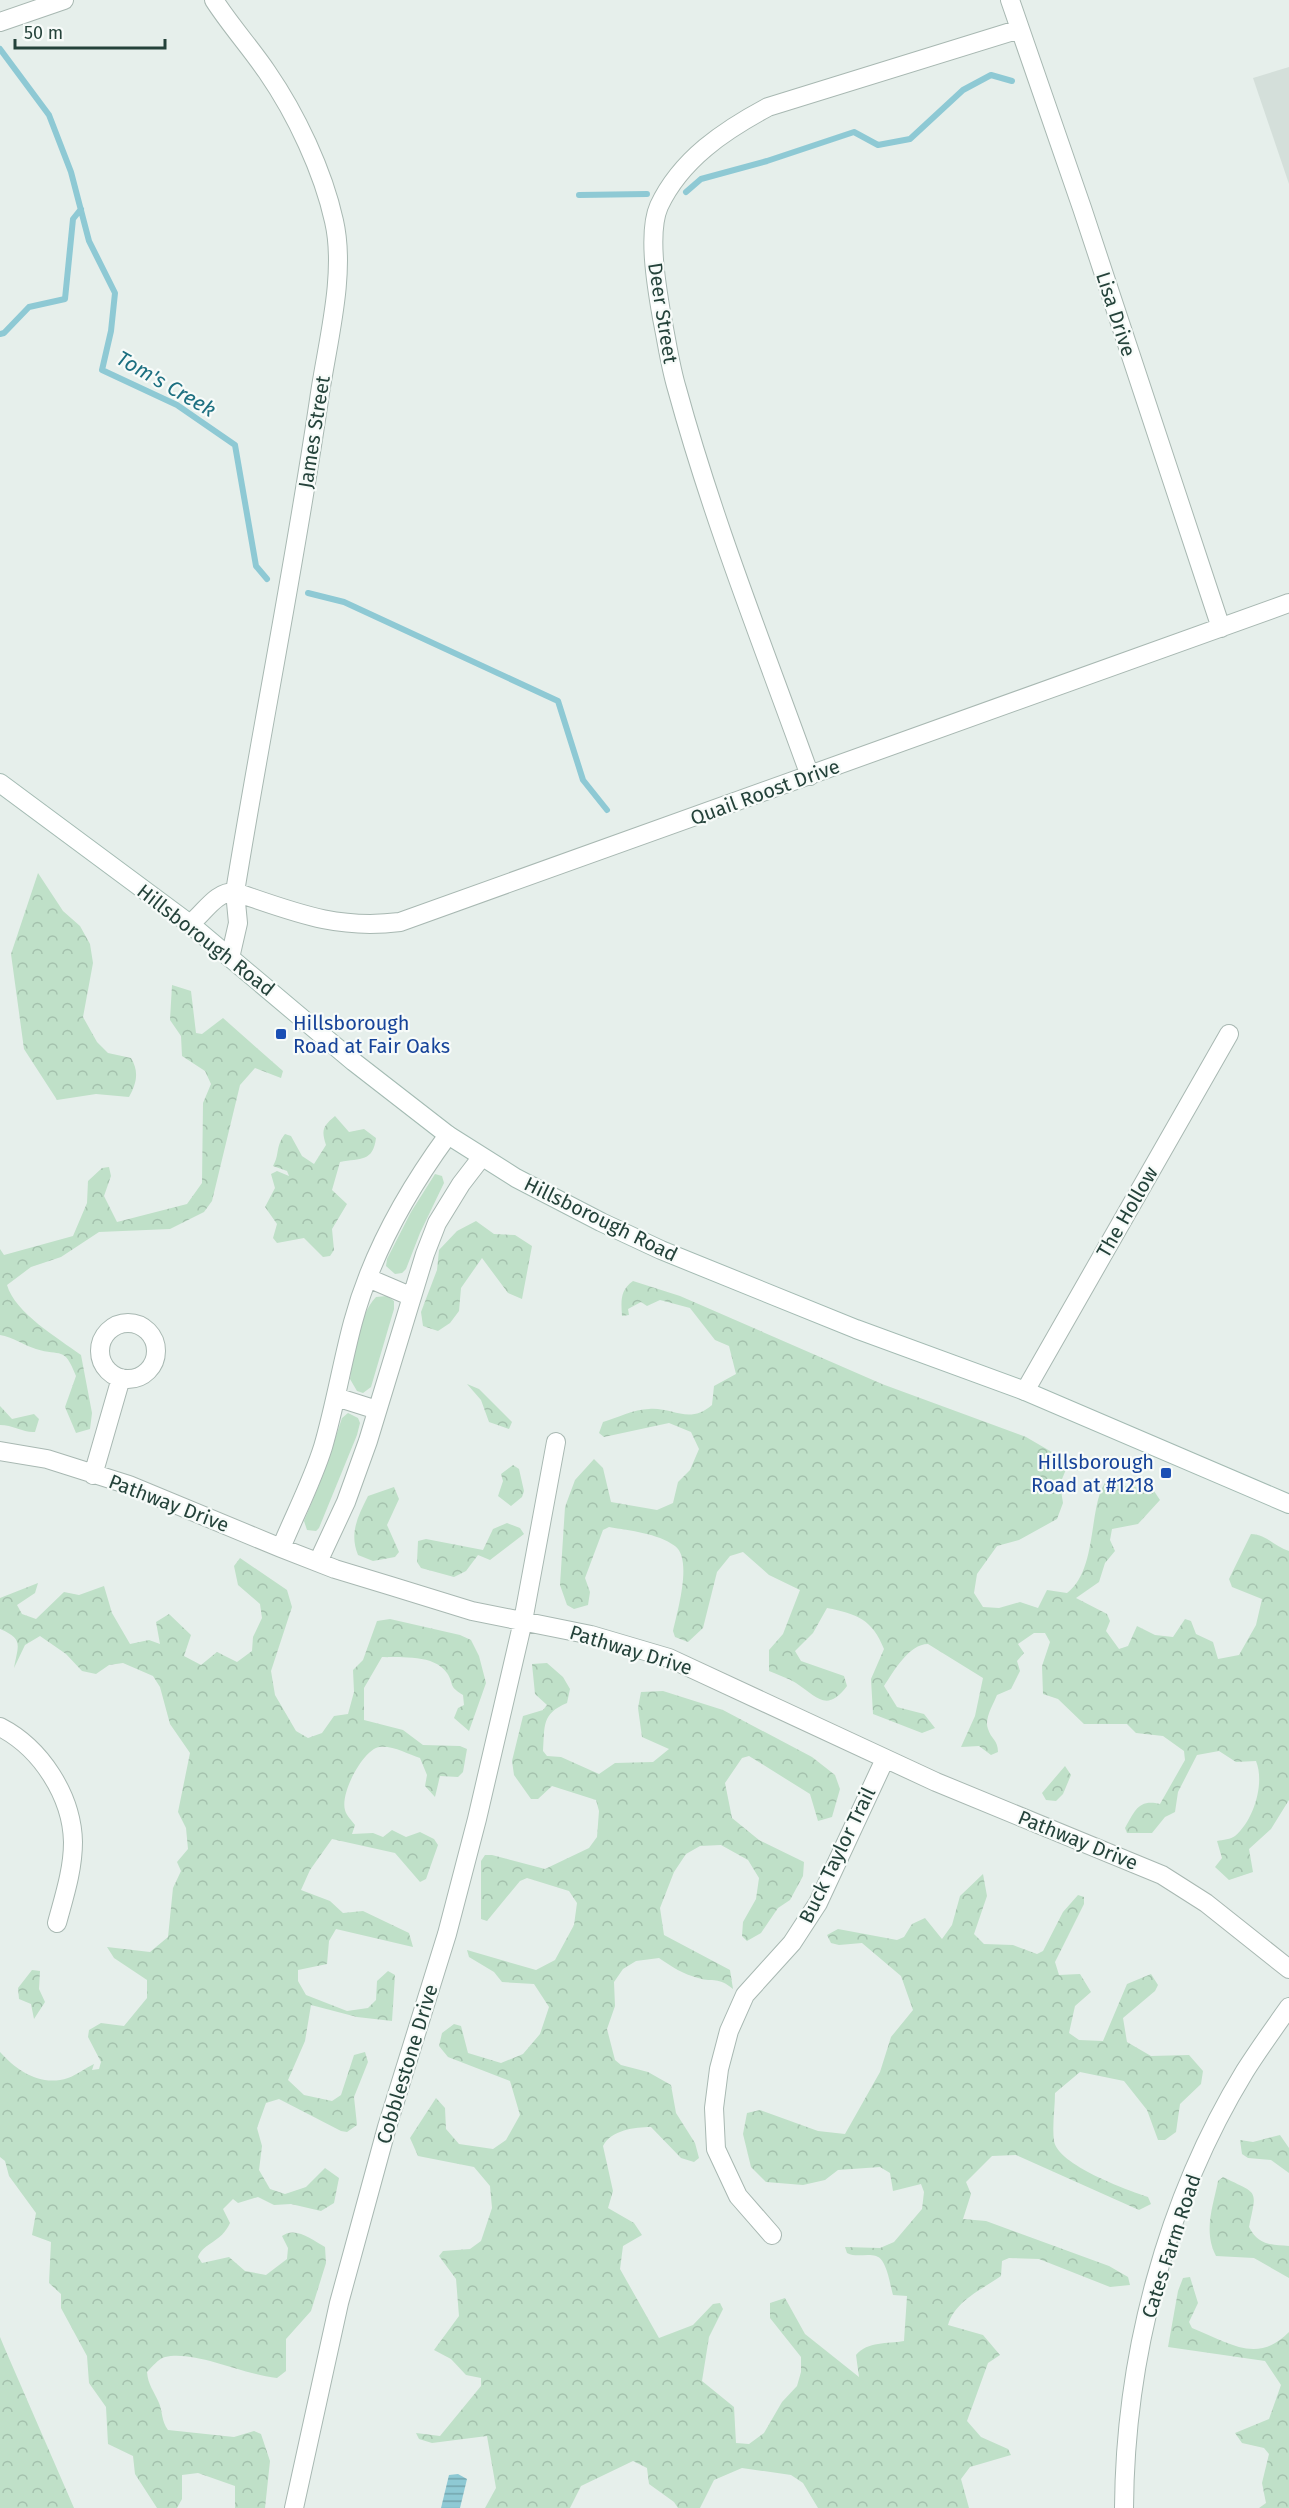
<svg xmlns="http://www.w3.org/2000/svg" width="1289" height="2508" viewBox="0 0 1289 2508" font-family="'Fira Sans',sans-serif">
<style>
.built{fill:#d4dfda}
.green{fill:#bfe0c8}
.forest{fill:url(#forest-crowns)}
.water{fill:url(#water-rules)}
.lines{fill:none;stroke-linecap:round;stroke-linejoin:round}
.stream{stroke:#8ec9d4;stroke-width:6}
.street-casing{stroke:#a8b8b2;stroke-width:20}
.secondary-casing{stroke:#a4bbb3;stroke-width:20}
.street{stroke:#fff;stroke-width:18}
.secondary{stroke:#fff;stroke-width:18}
.transit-dot{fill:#1a4fb4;stroke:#f7fbf9;stroke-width:2}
.labels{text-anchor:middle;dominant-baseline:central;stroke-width:4.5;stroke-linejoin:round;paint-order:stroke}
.street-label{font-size:20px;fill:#24423a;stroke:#f7fbf9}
.transit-label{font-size:20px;fill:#164399;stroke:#f7fbf9;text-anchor:start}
.water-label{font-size:21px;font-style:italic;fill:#1c6f80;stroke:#f7fbf9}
</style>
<defs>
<pattern id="forest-crowns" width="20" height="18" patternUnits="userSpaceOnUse" patternTransform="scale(1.5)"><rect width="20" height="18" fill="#bfe0c8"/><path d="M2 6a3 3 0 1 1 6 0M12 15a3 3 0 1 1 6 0" fill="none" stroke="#a4c1ad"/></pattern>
<pattern id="water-rules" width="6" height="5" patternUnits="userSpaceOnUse" patternTransform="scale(1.5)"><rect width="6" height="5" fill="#8ec9d4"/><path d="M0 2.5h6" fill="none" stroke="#74a5ad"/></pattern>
</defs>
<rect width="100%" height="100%" fill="#e6efeb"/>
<path class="built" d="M1289,67v117l-36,-106z"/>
<path class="green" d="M435,1174l7,2 2,7 -24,50 -14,36 -4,4 -7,1 -9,-8 1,-7 24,-47z
M387,1296l7,5v8l-23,78 -8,6 -6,-2 -7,-12c4,-25 8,-63 26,-82z
M348,1413l10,5 2,5 -3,12 -38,93 -3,3 -9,-1 -3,-9 19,-46 19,-57z"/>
<path class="forest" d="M38,873l25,38 17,15 10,18 3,19 -10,54 14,25 11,11 23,5c8,13 6,25 -2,39l-33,-3 -39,6 -33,-51 -13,-95z
M172,985l19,6 5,42 6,1 21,-16 60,53 -2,7 -26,-10 -15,17 -28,116 -8,11 -34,17 -71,3 -38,25 -30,10 -24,18c8,28 51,53 74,70l11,58 -2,16 -14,4 -11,-26 11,-31c-12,-31 -15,-19 -40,-27 -13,-4 -23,-12 -36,-14v-86l4,6 69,-19 14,-33 1,-22 14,-13 7,-1 2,9 -7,20 13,26 70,-18 15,-21 1,-80 8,-19 -6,-13 -23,-15 -1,-20 -11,-16z
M335,1116l14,16 15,-3 12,9c-3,24 -15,20 -36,24l-8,28 15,14 -15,25 2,21 -4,6 -7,1 -19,-19 -27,5 -4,-5 4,-14 -12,-17 10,-19 -4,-14 6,-3 12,5 -2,-5 -14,-5c7,-12 2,-19 12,-32l6,2 11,20 12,8 12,-19c-5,-15 -3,-19 9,-29z
M476,1221l18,13 21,1 17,11 -10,53 -14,-6 -26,-35 -21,30 -2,23 -9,12 -12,8 -15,-5 -2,-14 16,-42 2,-20 18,-19z
M633,1281l47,15 202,88 144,53 43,25 -9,22 3,19 -6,16 -38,21 -22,6 -20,28 -3,19 9,14 16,1 21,-6 18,6 9,-18 20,3c27,-20 23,-71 33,-100 2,-6 6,-12 9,-17l16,10 27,2 8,12 -22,24 -26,5 -2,11 5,11 -10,12 -6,19 -23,16 31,16 3,7 -4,10 13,18 9,-3 9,-20 18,9 18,2 12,-18 6,2 5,13 17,8 5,17 21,-4 17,-30 6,-26 -30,-12 -3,-8 22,-45c15,0 24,13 38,17v249l-18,29 -22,20 4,23 -24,8 -14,-13 7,-9 -5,-17c6,-1 14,-2 18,-5 19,-16 30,-53 21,-75l-20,1 -17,-11 -22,4 -19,37 -3,20 -10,5 -13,16h-25l-2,-5c10,-17 13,-29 35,-24l25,-44 -1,-9 -21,-15 -27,-3 -9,-9h-43l-26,-25 -15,-5 -1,-28 8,-24 -5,-9h-11l-16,11 6,9 -7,8 3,10 -9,18 -14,6c-4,10 -13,24 -9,34 3,10 10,11 10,23l-7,3 -12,-9 -18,1 14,-31 8,-38 -55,-34c-19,0 -34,27 -44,42l13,21 27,7 11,14 -13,5 -49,-19 -2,-35 13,-30c-12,-30 -27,-35 -57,-41l-14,25 -18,18 6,10 43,15 3,10c-20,27 -30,11 -51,-3 -8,-5 -18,-8 -27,-12v-21l14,-16 17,-44 -31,-15 -26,-23 -13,4 -13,16 -14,56 -15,14 -13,-5 -2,-6c4,-18 20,-72 2,-85 -18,-13 -44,-15 -66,-19l-6,3 -18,48 5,14 -2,13 -14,4 -7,-4 -7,-20 5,-78 10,-27 19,-21 9,9 8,34 46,8 16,-7 5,-21 12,-12 9,-21 -8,-17 -22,-9 -65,14 -5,-4 4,-11c14,-4 31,-13 46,-13 24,-2 40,16 63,-4l2,-19 22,-12 -7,-28 -14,-6 -25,-32 -30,-8 -13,6 -6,-4 -13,7 1,6 -7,1c-1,-15 -2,-26 11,-35z
M467,1384l12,5 33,33 -3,7 -20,-7 -8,-22z
M0,1406l12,13 22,-5 5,5 -4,13c-11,1 -22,-7 -35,-7z
M513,1465l6,4 5,22 -2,6 -11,9 -13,-10 5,-15 -2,-7z
M394,1487l5,12 -12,26 12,27 -4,5 -22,4 -15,-6c-9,-22 0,-39 10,-59z
M507,1523l13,5 4,6 -34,26 -12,-5 -12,16 -12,6 -33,-9 -4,-6 1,-21 8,-2 57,11 10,-21z
M240,1558l47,32 5,17 -21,64 4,24 21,36 12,7 14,-5 12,-17 14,-2 6,-22 -1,-22 10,-10 14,-39 13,-2 70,16 11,5 8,16 7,27 -17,48 -15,-13 4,-10 6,-3 -1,-10c-16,-10 -8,-10 -16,-22 -13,-19 -45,-15 -65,-16l-18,31v32l39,10 20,15 37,1 7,3 -4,23 -5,5 -18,-1 -5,21 -10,-11 2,-11 -7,-17c-12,-4 -28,-13 -41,-11 -16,3 -39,46 -34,63 1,5 7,11 10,15l-3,9 21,-1 10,4 9,-7 14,7 14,-5 14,7 4,6 -12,34 -6,3 -25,-29 -63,-14 -22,31 -9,20 29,11 13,12 20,-2 46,22 4,14 -77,-18 -7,12 -2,23 -29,6v11l8,14 41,16 21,-3 8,-8 1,-19 11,-10 7,4 -3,46 -35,-4 -46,-12 -6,36 -17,39 16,15 28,6 9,-6 13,-40 11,-3 3,10 -14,35 3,28 -10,7 -6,-1 -62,-32 -13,4 -9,25 5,18 -3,24 11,19 15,5 21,-7 19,-19 14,10 -5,25 -13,8 -30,-7 -17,1 -16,-8 -20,6 -5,-4 -10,10 7,14c-9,20 -26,19 -32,34l4,6 27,-6 16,14 21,4 21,-16 1,-11 -6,-12c14,-10 30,4 43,11l1,16 -15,48 -25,28v32l-9,7c-33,-3 -82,-28 -112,-21 -7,2 -13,10 -18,15 1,13 7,19 12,31 4,10 2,17 9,27l66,7 20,-6 7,3 9,27 -5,47h-30v-22l-37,-13 -16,2v24l-5,9h-20l-22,-34 -2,-18 -25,-12 -2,-37 -17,-24 -2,-27 -26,-48v-14l-12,-11 2,-41 -19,-7 4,-22 -27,-37 -4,-15 -5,-4v-105c17,19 41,35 68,26 9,-3 17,-10 26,-14l-2,6 7,-1 2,-7 -13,-25 1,-7 12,-7 23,3 23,-28v-18l-33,-22 -7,-11 43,5 18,-15 5,-49 8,-17 -4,-9 11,-13 -2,-21 -8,-16 12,-59 -20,-29 -10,-37 -7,-11 -30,-13 -14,2 -13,9 -14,-3 -16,-17 -26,-18 -15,9 -11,23c4,-23 10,-29 -14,-39v-31l38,-15 -3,10 -18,12 5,9 14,5 28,-27 15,3 25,-9 8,27 18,31 19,-4 11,4 -4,-22 13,-8 22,21 -7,21 17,9 16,-13 20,10 15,-11 1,-14 9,-19 -2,-14 -22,-19 -4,-19z
M547,1663l16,14 7,12 -3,14c-26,11 -22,23 -24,48l4,5 14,1 38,17 16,-11 38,-1 16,-13 -27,-12 -4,-29 3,-16 22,-1 60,19 89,47 23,18 5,14 -8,28 -14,4 -8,-27 -61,-38 -7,2 -17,25 7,35 27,22 45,22 -1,14 -13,24 -12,8 -17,25 -14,8 -5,-5 1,-14 13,-23 3,-21 -11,-18 -27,-15 -21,1 -14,8 -12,18 -14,36 4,27 66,35 3,19c-16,-13 -18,-6 -35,-11 -15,-4 -26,-11 -39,-20l-23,3 -13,8 -9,13 1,24 -8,23 8,31 6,5 27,7 23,13 5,28 19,30 4,15 -5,4 -13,-4 -30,-31c-16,0 -40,3 -48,19l10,45 -5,17 26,15 8,12 -19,11 -3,23 39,69 34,-13 20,-21 7,-1 3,6 -14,28 -7,44 32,26 2,36 13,1 15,-11 18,-31 15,-16 4,-14v-15l-31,-39v-15l15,-5 20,36 54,43 -3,-22c12,-14 31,-11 48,-14l3,-45 -14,-1c-3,-10 -6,-36 -17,-39 -10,-3 -19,2 -29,-3l-2,-6 35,1 14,-6 28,-33 2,-17 -3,-8 -28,7 -3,-18 -10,-6 -42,3 -13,10 -22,5 -37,-3 -15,-15 -8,-33 4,-21 13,-3 58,21 27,3 35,-62 11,-35 22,-27 -12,-34 -39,-33 -23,2 -8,-2 -4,-8 11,-6 59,11 7,-3 8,-13 13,-6 17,21 10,-14 8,-29 23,-22 4,22 -13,38 10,10 29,1 24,9 6,-3 20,-39 15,-17 6,2v7l-29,58 4,13 21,-1 11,18 -16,14 -6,27 10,7 24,1 24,-57 24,-10 7,11 -3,6 -32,27 4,24 24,14 38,-1 14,16 -2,13 -21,20 -4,28 -11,8h-7l-11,-30 -23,-29 -44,-9 -25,21c0,15 -3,33 -1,48 4,24 73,49 94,56l3,7 -12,6 -123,-55 -24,1 -26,26 5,12 -8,25 23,2 123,45 19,11 2,8 -20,2 -71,-28 -30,-1 -7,3 -1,15c-20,14 -46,25 -53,49l35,10 17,20 -12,8 -21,58 14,16 27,12 3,6 -41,12 -9,12 8,29h-151l-15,-25 -12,-8 -49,-7 -28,12 -14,28h-22l-4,-6 -25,-18 -2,-16 -14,-7 -52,25 -11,22h-85l11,-20 -9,-52 -55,7 -13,-4 -3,-6 24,3 41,-50v-8l-15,-3 -15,-16 -17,-9 25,-34 -3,-37 -17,-23 4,-5 27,-2 11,-8 11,-33 -2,-22 -16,-19 -56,-11 -8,-18 26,-40 9,10 1,21 13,15 34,5 13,-9 14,-25 -10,-34 -62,-24 -9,-11 3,-13 12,-9 7,2 7,27 33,10 22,-9 17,-20 9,-27 -15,-23 -32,-2 -8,-10 -25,-15 -2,-7 69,20 19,-10 19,-35 3,-22 -8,-12 -42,-13 -7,3 -33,40 -6,-2v-58l4,-6h7l53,14 44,-21 8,-11 2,-26 -3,-11 -44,-14 -14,13h-7l-17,-24 -2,-14 11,-45 20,-6 4,-5 -12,-11 -3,-30z
M1065,1766l6,9 -8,19 -7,7 -10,-1 -4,-7z
M32,1970l8,1 -1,18 6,13 -11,17 -3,-15 -12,-5 -1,-11z
M1280,2135l9,13v25l-18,-13 -23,-2 -6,-4 -2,-14 13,2z
M1223,2177c36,18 34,11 26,50 9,18 22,18 40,19v32l-35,-20 -38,-2c-13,-25 -3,-49 2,-75z
M1190,2277l8,26 -9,19 3,6c36,14 65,37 97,4v176h-30l7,-5 -4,-20 7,-29 -5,-6 -22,-5 -7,-10 34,-14 12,-34 -16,-24 -97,-14 10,-56 5,-13z
M0,2337l5,12 69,159h-74z"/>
<path class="water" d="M458,2474l9,5 -7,29h-19l8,-33z"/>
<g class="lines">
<path class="stream" d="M0,49l49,66 22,57 18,69 26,52 -4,38 -9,39 75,35 58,40 21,121 11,13
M686,192l15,-13 66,-18 87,-29 24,13 32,-6 53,-49 28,-15 21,6
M579,195l68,-1
M0,334l4,-1 25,-26 36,-8 8,-80 8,-10
M308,593l36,9 214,99 25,79 24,30"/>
<defs>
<path id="street" d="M214,0c16,25 36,47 53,72 29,42 56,99 67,149 12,52 -6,119 -14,172 -24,166 -58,332 -85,499l3,31 -8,35
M1010,0l72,208 139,420
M0,22l64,-22
M810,776c-46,-128 -97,-255 -133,-387 -7,-23 -10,-47 -15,-71 -5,-29 -15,-85 -3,-112 22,-47 66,-76 109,-99l252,-78
M190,924c16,-13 25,-32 45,-32 59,20 101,38 165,30l889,-319
M368,1278l42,18
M100 1351a28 28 0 1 1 56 0a28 28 0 1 1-56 0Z
M1025,1391l204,-357
M336,1397l41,13
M0,1451l47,8 82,26 152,63 54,21 56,17 81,25 119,24 78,23 267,124 226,93 44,28 83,66
M93,1475l28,-97
M281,1548c14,-34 31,-66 42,-101 12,-41 19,-84 30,-125 18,-67 54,-131 95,-187
M318,1562l28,-60 22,-61 57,-187 12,-31 24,-39 20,-26
M0,1727c41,21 72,69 73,115 0,28 -9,55 -16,81
M772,2235l-34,-39 -22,-47 -2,-41 5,-39 10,-38 16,-36 47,-52 26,-40 67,-144
M294,2508l45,-205 48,-176 60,-193 30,-115 46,-198 33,-179
M1124,2508c1,-151 42,-308 121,-437 14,-22 29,-43 44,-64"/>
<path id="secondary" d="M0,783l190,141 164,138 94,73 68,43 85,44 60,28 195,79 169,62 264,113"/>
</defs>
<use href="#street" class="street-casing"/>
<use href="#secondary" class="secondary-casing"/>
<use href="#street" class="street"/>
<use href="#secondary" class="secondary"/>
</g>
<g class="transit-dot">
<rect x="275" y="1028" width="12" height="12" rx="3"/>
<rect x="1160" y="1467" width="12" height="12" rx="3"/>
</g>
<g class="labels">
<g class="street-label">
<text transform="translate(663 313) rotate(81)">Deer Street</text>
<text transform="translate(1116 314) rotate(72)">Lisa Drive</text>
<text transform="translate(314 432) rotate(-81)">James Street</text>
<text transform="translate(765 792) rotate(-20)">Quail Roost Drive</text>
<text transform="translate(206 940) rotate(38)">Hillsborough Road</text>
<text transform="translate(1127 1212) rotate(-60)">The Hollow</text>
<text transform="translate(601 1219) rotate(26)">Hillsborough Road</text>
<text transform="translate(169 1503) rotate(21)">Pathway Drive</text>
<text transform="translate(631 1650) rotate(17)">Pathway Drive</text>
<text transform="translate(1078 1840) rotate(22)">Pathway Drive</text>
<text transform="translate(837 1855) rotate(-64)">Buck Taylor Trail</text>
<text transform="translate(407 2064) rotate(-73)">Cobblestone Drive</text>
<text transform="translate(1171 2246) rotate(-72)">Cates Farm Road</text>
</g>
<g class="transit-label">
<text x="293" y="1023">Hillsborough<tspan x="293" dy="23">Road at Fair Oaks</tspan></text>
<text x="1154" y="1462" text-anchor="end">Hillsborough<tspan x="1154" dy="23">Road at #1218</tspan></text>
</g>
<g class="water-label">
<text transform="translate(166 384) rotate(30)">Tom's Creek</text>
</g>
</g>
<path d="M15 39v9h150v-9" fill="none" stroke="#24423a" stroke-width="3"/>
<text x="24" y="39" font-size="18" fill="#24423a" stroke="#f7fbf9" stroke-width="4.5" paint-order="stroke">50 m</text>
</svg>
